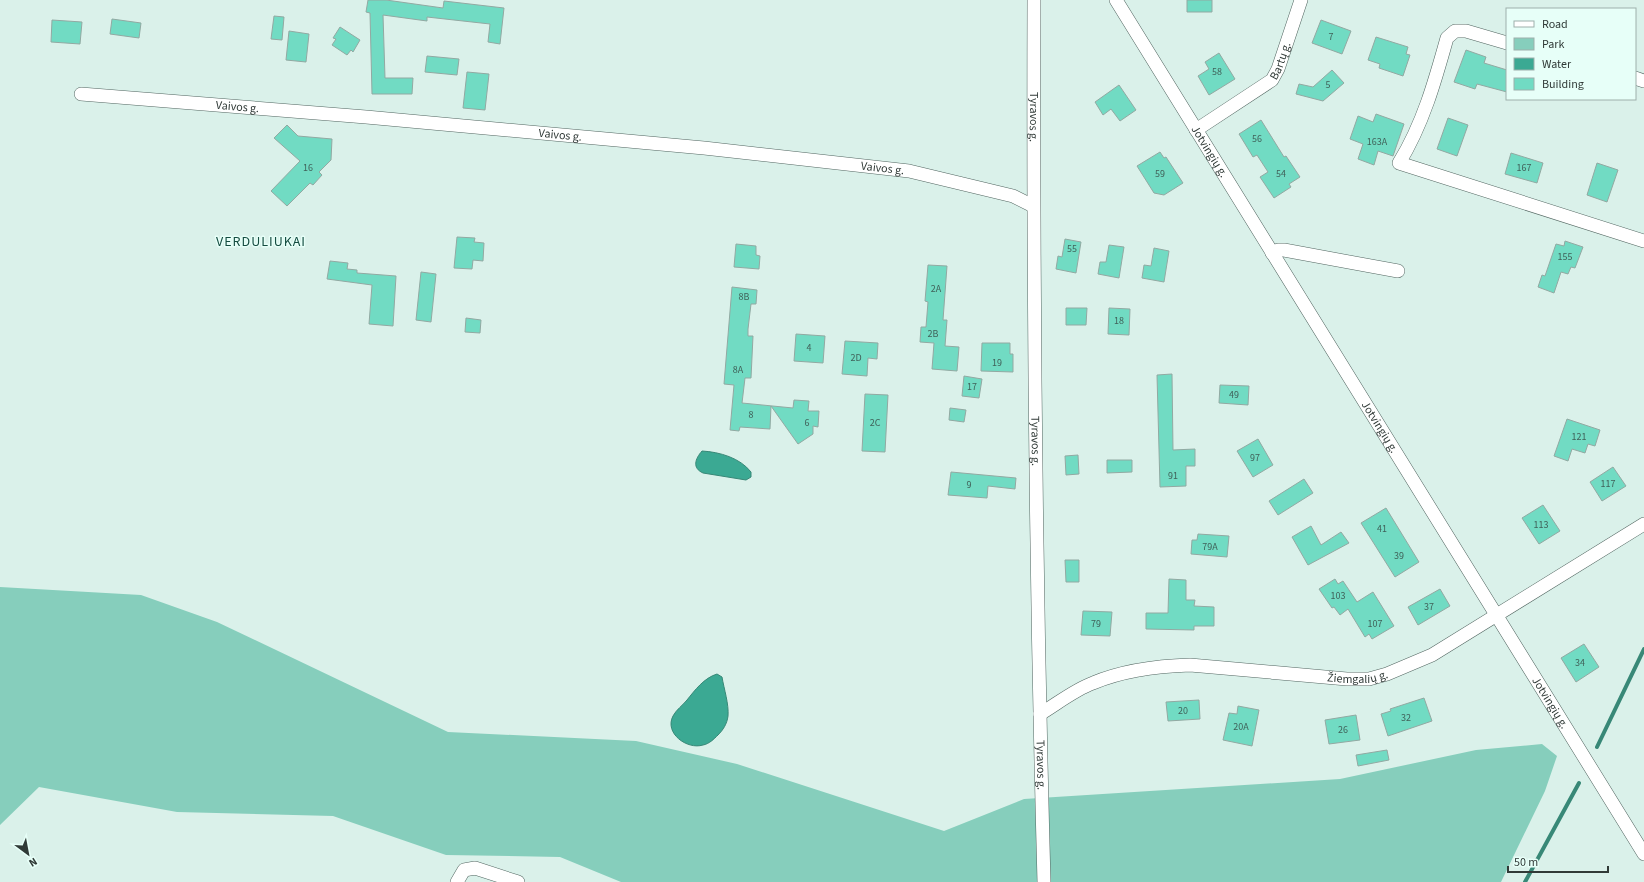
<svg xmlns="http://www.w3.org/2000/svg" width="1644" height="882" viewBox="0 0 1644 882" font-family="'Source Sans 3',sans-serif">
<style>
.green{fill:#86cebc}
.water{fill:#3ba993;stroke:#388877}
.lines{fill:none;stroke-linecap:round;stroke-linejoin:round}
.stream{stroke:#388877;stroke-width:4}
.building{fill:#71dbc3;stroke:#92a9a2}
.street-casing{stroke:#526661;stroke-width:14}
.street{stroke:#fff;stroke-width:13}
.labels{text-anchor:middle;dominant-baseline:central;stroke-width:3;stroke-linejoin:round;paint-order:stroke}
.number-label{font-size:10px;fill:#40625a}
.street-label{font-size:12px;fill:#303a37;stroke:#e7fff8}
.quarter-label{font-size:14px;letter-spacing:1px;fill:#144c40;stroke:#e7fff8}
</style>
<rect width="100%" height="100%" fill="#daf1ea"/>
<path class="green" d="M0,587l141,8 76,27 231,110 188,9 101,23 207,67 80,-32 316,-20 136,-29 66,-6 15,12 -12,35 -44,91h-880l-61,-25 -114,-2 -113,-39 -156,-4 -138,-25 -39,38z"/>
<path class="water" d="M702,451c18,1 38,7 49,21v5l-5,3 -43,-7c-11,-5 -8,-14 -1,-22z
M717,674l5,3c2,12 7,27 6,39 -1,8 -5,14 -10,19 -4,4 -9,9 -15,10 -16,5 -39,-12 -30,-29 3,-6 10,-11 14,-16 8,-10 17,-22 30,-26z"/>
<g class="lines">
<path class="stream" d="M1597,747l47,-98
M1525,882l54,-99"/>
</g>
<path class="building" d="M368,0h18l57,8 1,-7 60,7 -4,36 -12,-2 2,-18 -63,-7v4l-44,-6 2,63h28l-1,16h-40l-2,-81 -4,-1z
M1187,0h25v12h-25z
M274,16l10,1 -2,23 -11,-1z
M112,19l29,4 -2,15 -29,-4z
M52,20l30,2 -2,22 -29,-2z
M1321,20l30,11 -9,23 -30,-11z
M340,27l20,13 -7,12 -2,-2 -4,5 -15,-10 4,-6 -3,-1z
M289,31l20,3 -3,28 -20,-2z
M1376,37l32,10 -2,7 4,1 -7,21 -24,-8 1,-4 -12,-4z
M1466,50l20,7 -2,6 23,7v22l-30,-8 -2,5 -21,-7z
M1219,53l16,26 -26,16 -11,-19 11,-7 -4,-7z
M427,56l32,3 -2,16 -32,-3z
M1332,70l12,13 -21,18 -27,-7 3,-10 14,3z
M467,72l22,2 -4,36 -22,-2z
M1119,85l17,25 -16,11 -9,-12 -8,6 -8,-13z
M1376,114l28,10 -11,32 -15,-5 -4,14 -16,-6 5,-15 -13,-5 8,-23 15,6z
M1448,118l20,7 -11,31 -20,-7z
M1261,120l23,37 2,-1 14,21 -11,7 2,3 -17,11 -14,-21 8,-5 -11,-17 -4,2 -14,-23z
M287,125l11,11 34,3 -1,21 -12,12 3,3 -9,10 -3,-2 -23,23 -16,-15 29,-30 -26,-23z
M1160,152l4,6 2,-1 17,26 -19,12 -10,-2 -17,-27z
M1511,153l32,10 -6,20 -32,-9z
M1597,163l21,7 -11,32 -20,-7z
M457,237l18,1 -1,4 10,1 -1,18 -10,-1 -1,9 -18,-1z
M1065,239l16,3 -5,31 -20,-4 2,-13 4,1z
M1565,241l18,6 -8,21 -4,-1 -3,7 -7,-2 -7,21 -16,-6 4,-12 3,1 11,-32 8,2z
M736,244l20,2v9l4,1 -1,13 -25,-2z
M1109,245l15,2 -5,31 -21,-4 2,-12h6z
M1154,248l15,3 -5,31 -22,-4 2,-13 7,1z
M330,261l18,2 -1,6 10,1v3l39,3 -3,50 -24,-2 3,-39 -45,-6z
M928,265l19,1 -4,54h4l-2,26 14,1 -2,24 -25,-2 2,-26 -14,-1 1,-15h5l2,-25 -3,-1z
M421,272l15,2 -5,48 -15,-2z
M732,287l25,3 -1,14h-5l-3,25v7h5l-2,42h-6l-3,25 51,5 1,-8 15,1 -1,10h11l-1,16 -5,-1v8l-15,10 -27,-38 -1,23 -30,-2 -1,4 -9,-1 4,-45 -10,-1z
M1066,308h21l-1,17h-20z
M1109,308l21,1 -1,26 -21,-1z
M466,318l15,2 -1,13 -15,-1z
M796,334l29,2 -2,27 -29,-2z
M845,341l33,2 -1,16 -9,-1 -1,18 -25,-2z
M982,343h28v11h3v18l-32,-1z
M1172,374l1,76 22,-1v17h-9v20l-26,1 -3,-112z
M964,376l18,3 -3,19 -17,-2z
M1220,385l29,1 -1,19 -29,-2z
M865,394l23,1 -3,57 -23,-1z
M950,408l16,2 -2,12 -15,-2z
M1567,419l33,11 -5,16 -7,-2 -3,9 -13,-4 -4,12 -14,-5z
M1258,439l15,26 -20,12 -16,-26z
M1078,455l1,19 -13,1 -1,-19z
M1107,460h25v12l-25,1z
M1613,467l13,19 -24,15 -12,-19z
M951,472l65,6 -1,11 -27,-3 -1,12 -39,-3z
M1304,479l9,14 -35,22 -9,-14z
M1543,505l17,26 -21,13 -17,-26z
M1386,508l33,54 -24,15 -34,-54z
M1311,526l10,19 20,-13 8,11 -41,22 -16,-28z
M1198,534l31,2 -2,21 -36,-3 1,-14h5z
M1065,560h14v22h-13z
M1169,579l17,1v20h9l-1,6 20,1v19h-20v4l-48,-1v-16h22z
M1335,579l3,5 5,-3 14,21 16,-10 21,34 -22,13 -3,-5 -4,3 -17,-28 -8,6 -6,-8 -2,1 -13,-19z
M1440,589l10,17 -32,19 -10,-18z
M1083,611l29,1 -2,24 -29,-1z
M1584,644l15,23 -23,15 -15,-24z
M1424,698l8,23 -44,15 -7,-22 10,-3 -1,-2z
M1199,700l1,19 -32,2 -2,-19z
M1238,706l21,4 -7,36 -29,-6 6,-27 8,1z
M1356,715l4,25 -31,4 -4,-24z
M1387,750l2,10 -31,6 -2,-11z"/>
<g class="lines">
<defs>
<g id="street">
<path id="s1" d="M1034,0c-1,294 2,588 10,882"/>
<path id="s2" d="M1116,0l528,854"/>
<path d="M1507,43l-41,-12h-11l-8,7c-12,43 -24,86 -48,125l245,78"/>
<path d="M1635,78l9,3"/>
<path id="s3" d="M81,94l285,23 338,31 205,23 104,25 20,10"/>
<path id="s4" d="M1196,130l76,-50 6,-11 23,-69"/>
<path d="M1272,253l6,-3h6l114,21"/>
<path id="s5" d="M1040,714c17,-10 34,-24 53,-31 31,-13 64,-17 97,-18l157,14h22l18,-5 45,-19 212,-131"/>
<path d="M457,882l7,-12 11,-2 43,14"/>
</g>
</defs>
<use href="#street" class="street-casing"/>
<use href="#street" class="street"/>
</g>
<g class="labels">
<g class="number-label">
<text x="1331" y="37">7</text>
<text x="1217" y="72">58</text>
<text x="1328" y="85">5</text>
<text x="1257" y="139">56</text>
<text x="1377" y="142">163A</text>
<text x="308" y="168">16</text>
<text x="1524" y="168">167</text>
<text x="1160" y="174">59</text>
<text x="1281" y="174">54</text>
<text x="1072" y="249">55</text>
<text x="1565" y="257">155</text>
<text x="936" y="289">2A</text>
<text x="744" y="297">8B</text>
<text x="1119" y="321">18</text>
<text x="933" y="334">2B</text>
<text x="809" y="348">4</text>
<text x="856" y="358">2D</text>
<text x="997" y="363">19</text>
<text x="738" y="370">8A</text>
<text x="972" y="387">17</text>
<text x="1234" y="395">49</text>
<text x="751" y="415">8</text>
<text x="807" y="423">6</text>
<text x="875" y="423">2C</text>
<text x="1579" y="437">121</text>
<text x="1255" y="458">97</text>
<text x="1173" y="476">91</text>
<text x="1608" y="484">117</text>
<text x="969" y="485">9</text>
<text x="1541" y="525">113</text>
<text x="1382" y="529">41</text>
<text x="1210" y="547">79A</text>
<text x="1399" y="556">39</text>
<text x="1338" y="596">103</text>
<text x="1429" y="607">37</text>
<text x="1096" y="624">79</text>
<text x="1375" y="624">107</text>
<text x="1580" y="663">34</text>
<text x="1183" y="711">20</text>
<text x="1406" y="718">32</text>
<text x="1241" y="727">20A</text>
<text x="1343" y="730">26</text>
</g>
<g class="street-label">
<text stroke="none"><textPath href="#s4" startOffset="112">Bartų g.</textPath></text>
<text stroke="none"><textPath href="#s3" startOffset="157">Vaivos g.</textPath></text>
<text stroke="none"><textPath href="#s1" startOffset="117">Tyravos g.</textPath></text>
<text stroke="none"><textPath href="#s3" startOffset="481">Vaivos g.</textPath></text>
<text stroke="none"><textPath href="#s2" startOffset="178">Jotvingių g.</textPath></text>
<text stroke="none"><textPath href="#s3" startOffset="805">Vaivos g.</textPath></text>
<text stroke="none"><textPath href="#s2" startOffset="502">Jotvingių g.</textPath></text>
<text stroke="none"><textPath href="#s1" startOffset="441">Tyravos g.</textPath></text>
<text stroke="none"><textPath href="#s5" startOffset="329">Žiemgalių g.</textPath></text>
<text stroke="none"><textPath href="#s2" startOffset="826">Jotvingių g.</textPath></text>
<text stroke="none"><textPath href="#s1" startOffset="765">Tyravos g.</textPath></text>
</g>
<g class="quarter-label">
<text x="261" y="242">VERDULIUKAI</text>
</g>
</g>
<rect x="1506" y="8" width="130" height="92" fill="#e7fff8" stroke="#9eb0ab"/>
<rect x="1514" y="21" width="20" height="6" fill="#ffffff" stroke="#9eb0ab"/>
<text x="1542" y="28" font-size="12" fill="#303a37">Road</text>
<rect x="1514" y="38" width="20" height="12" fill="#86cebc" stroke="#9eb0ab"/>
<text x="1542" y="48" font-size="12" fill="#303a37">Park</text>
<rect x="1514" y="58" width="20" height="12" fill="#3ba993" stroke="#9eb0ab"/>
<text x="1542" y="68" font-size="12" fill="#303a37">Water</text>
<rect x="1514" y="78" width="20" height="12" fill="#71dbc3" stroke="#9eb0ab"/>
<text x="1542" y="88" font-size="12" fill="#303a37">Building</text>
<g transform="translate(28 854) rotate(148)" stroke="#e7fff8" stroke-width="3" paint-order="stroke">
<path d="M0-3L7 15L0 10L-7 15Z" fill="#303a37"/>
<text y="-6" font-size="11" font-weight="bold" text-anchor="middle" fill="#303a37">N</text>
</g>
<path d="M1508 866v6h100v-6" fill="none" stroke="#303a37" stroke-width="2"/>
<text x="1514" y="866" font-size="12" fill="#303a37" stroke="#e7fff8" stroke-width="3" paint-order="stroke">50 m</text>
</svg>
